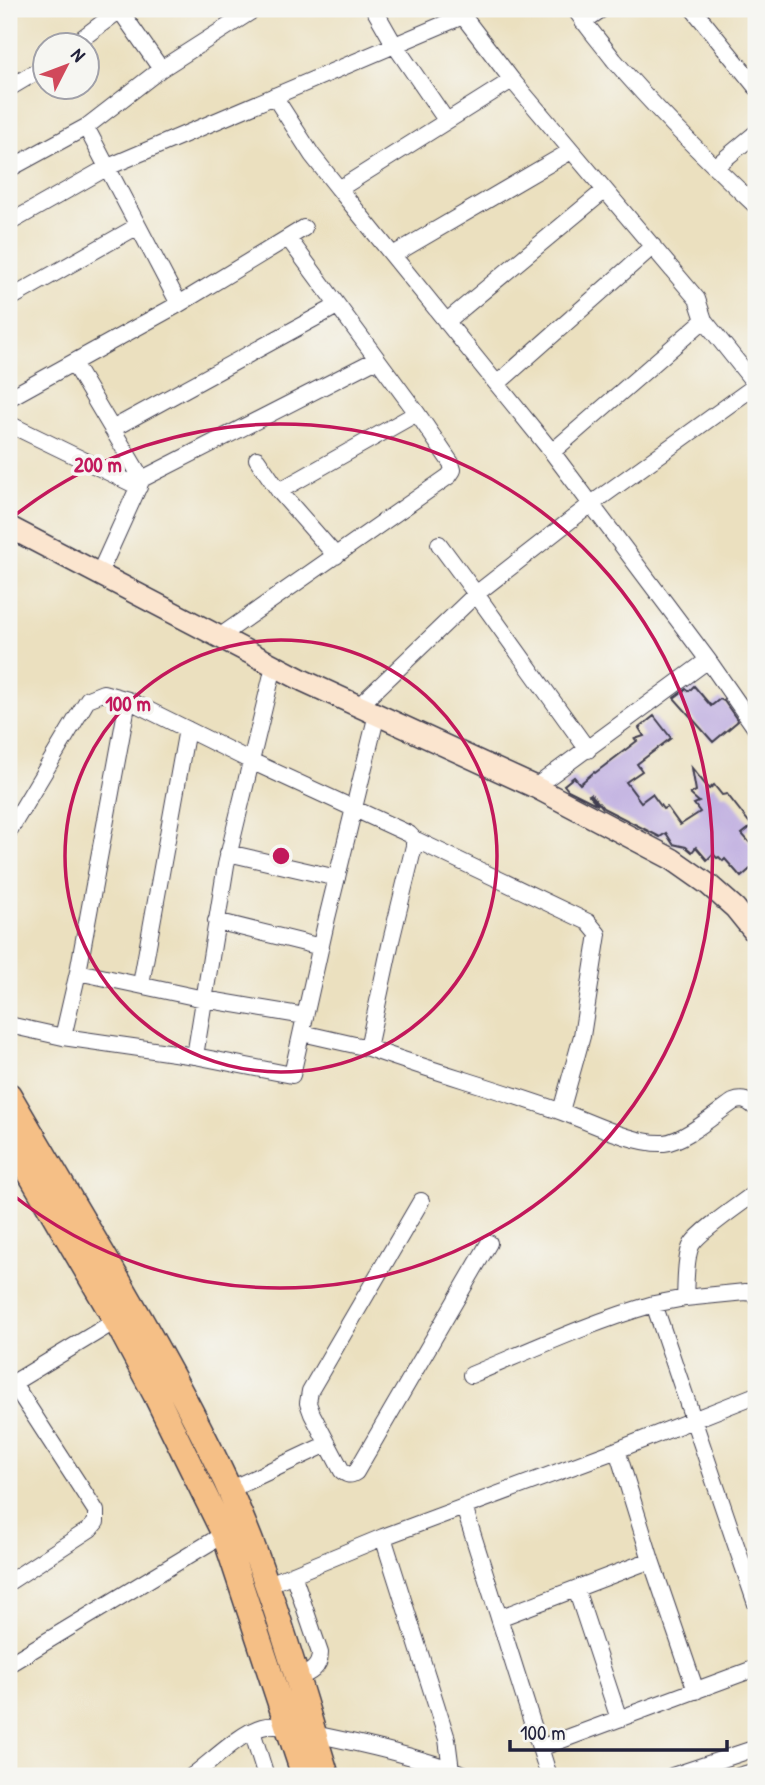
<svg xmlns="http://www.w3.org/2000/svg" width="765" height="1785" viewBox="0 0 765 1785" font-family="'Patrick Hand',sans-serif">
<style>
.building{fill:#bba9df}
.lines{fill:none;stroke-linecap:round;stroke-linejoin:round}
.minor-casing{stroke:#403e4f;stroke-width:18}
.secondary-casing{stroke:#403e4f;stroke-width:24}
.primary-casing{stroke:#403e4f;stroke-width:27}
.minor{stroke:#fff;stroke-width:16}
.secondary{stroke:#fbe5cf;stroke-width:21}
.primary{stroke:#f5bf86;stroke-width:24}
.ring{fill:none;stroke:#c2185b;stroke-width:3.5}
.centre{fill:#c2185b;stroke:#f6f6f2;stroke-width:3.5}
.ring-label{font-size:21px;text-anchor:middle;font-weight:bold;fill:#c2185b;stroke:#f6f6f2;stroke-width:7;stroke-linejoin:round;paint-order:stroke}
</style>
<rect width="100%" height="100%" fill="#f6f6f2"/>
<filter id="ink" filterUnits="userSpaceOnUse"><feTurbulence type="fractalNoise" baseFrequency=".0143" numOctaves="2"/><feDisplacementMap in="SourceGraphic" scale="14" xChannelSelector="R" yChannelSelector="G"/><feConvolveMatrix kernelMatrix="1 2 1 2 8 2 1 2 1" color-interpolation-filters="sRGB"/></filter>
<filter id="wash" filterUnits="userSpaceOnUse"><feTurbulence type="fractalNoise" baseFrequency=".00686" numOctaves="4" result="noise"/><feDisplacementMap in="SourceGraphic" scale="28" xChannelSelector="R" yChannelSelector="G"/><feGaussianBlur stdDeviation="1.57" result="paint"/><feColorMatrix in="noise" values="0 0 0 0 0 0 0 0 0 0 0 0 0 0 0 0 0 1.4 0 .05"/><feComposite in="paint" operator="in"/></filter>
<g filter="url(#wash)">
<rect width="100%" height="100%" fill="#ebe0bf"/>
<g id="blocks">
<path class="building" d="M694,686l17,20 9,-7 4,2 14,20 -25,21 -39,-44 12,-9 3,2z
M654,716l17,22 -34,26 5,7 -16,11 15,20 11,-8 11,15 4,-2 13,18 20,-13 -6,-8 5,-2 -9,-8 6,-3 -4,-23 17,21 5,-4 8,10 5,-1 25,32 -10,8 14,16v14l-15,13 -16,-18 -2,2 -4,-4 -2,1 -4,-4 -6,6 -11,-13 -4,5 -6,-5 -13,-3 -7,-11 -6,4 -57,-29 -12,-14 -2,1 9,10 -30,-15 -4,-5 10,-8 6,7 14,-12 1,1 42,-32 -2,-2 9,-3 -5,-8z"/>
</g>
</g>
<g filter="url(#ink)">
<use href="#blocks" fill-opacity="0" stroke="#403e4f" stroke-width="2"/>
<g class="lines">
<defs>
<path id="minor" d="M119,9l42,60
M374,9l20,35 52,76
M575,9c12,18 26,34 39,51 44,52 93,100 142,146
M693,9l63,78
M463,16l49,64 185,219 7,21 52,65
M583,22l19,-13
M72,46l49,-37
M512,80l-173,109 213,263
M9,88l37,-22
M274,96l38,59 27,34
M86,127l75,-58 94,-60
M715,167l41,-34
M9,169l77,-42 93,177 -170,94
M9,223l99,-56 355,-151 -4,-7
M393,255l178,-104
M9,299l129,-73
M179,304l125,-76
M446,322l159,-132
M73,363l69,116 -43,95
M497,384l156,-138
M9,424l130,63
M112,429l225,-123
M257,459l22,32 57,65
M142,479l235,-120
M279,491l138,-78
M439,544l37,50 114,-89 165,-119 1,1
M219,637l230,-161 4,-6 -2,-7 -34,-50 -129,-175
M708,660l48,69
M359,706l117,-112 112,156
M535,787l173,-127 -156,-208 152,-132
M9,831l79,-132 15,-6 25,7 123,61 158,73 5,5v7l-23,95 -23,107 -66,-15
M414,839l174,83 10,12 -16,102 -21,75
M228,853l109,25
M216,921l105,26
M78,972l126,27 101,17
M141,984l46,-255
M9,1025l54,12 132,19 31,-191 48,-199
M63,1037l15,-65 50,-272
M368,1048c64,23 130,41 194,64 28,10 73,33 102,31 21,-2 51,-29 69,-41 10,-4 15,-1 23,6
M195,1056l97,19 35,-157 50,-204
M756,1192c-14,11 -56,39 -64,52 -7,12 -6,39 -7,54l-31,6 102,300
M421,1201l-111,190 -2,12 4,11 30,57c5,4 8,5 14,1l133,-229
M685,1298l60,-6 8,1 3,4
M471,1375c60,-25 120,-53 183,-71
M617,1450l34,110 45,131
M229,1490l98,-46
M464,1507l85,269
M383,1537l64,202 4,31
M293,1574l27,79c0,15 -10,20 -23,25
M9,1582l81,-53 6,-7v-11l-83,-128 109,-66
M267,1585l116,-48 234,-87 139,-55
M576,1589l43,130
M499,1618l152,-58
M9,1664l215,-130
M252,1731l14,45
M540,1748l216,-80
M192,1776c19,-14 48,-43 70,-49 14,-4 32,3 47,6 54,11 108,23 160,43
M672,1776l84,-28
M739,1776l17,-5"/>
<path id="secondary" d="M9,527l295,154 231,106 137,72 37,26 26,23 21,26"/>
<path id="primary" d="M9,1095c73,126 154,253 216,385 44,95 71,196 102,296
M9,1138l107,183 39,73 69,140 80,242"/>
</defs>
<use href="#minor" class="minor-casing"/>
<use href="#secondary" class="secondary-casing"/>
<use href="#primary" class="primary-casing"/>
<use href="#minor" class="minor"/>
<use href="#secondary" class="secondary"/>
<use href="#primary" class="primary"/>
</g>
</g>
<g class="ring">
<circle cx="281" cy="856" r="216"/>
<path d="M9 520A432 432 0 1 1 9 1192"/>
</g>
<circle cx="281" cy="856" r="10" class="centre"/>
<g class="ring-label">
<text x="98" y="472">200 m</text>
<text x="128" y="711">100 m</text>
</g>
<rect width="765" height="1785" fill="none" stroke="#f6f6f2" stroke-width="35"/>
<g transform="translate(66 66) rotate(48)"><circle r="33" fill="#f6f6f2" stroke="#a1a1a9" stroke-width="2"/>
<path d="M0-5L12 26L0 18L-12 26Z" fill="#d1495b"/>
<text y="-10" font-size="19" font-weight="bold" text-anchor="middle" fill="#22223b">N</text>
</g>
<path d="M510 1740v10h217v-10" fill="none" stroke="#22223b" stroke-width="3.5"/>
<text x="520" y="1740" font-size="21" fill="#22223b" stroke="#f6f6f2" stroke-width="5" paint-order="stroke">100 m</text>
</svg>
